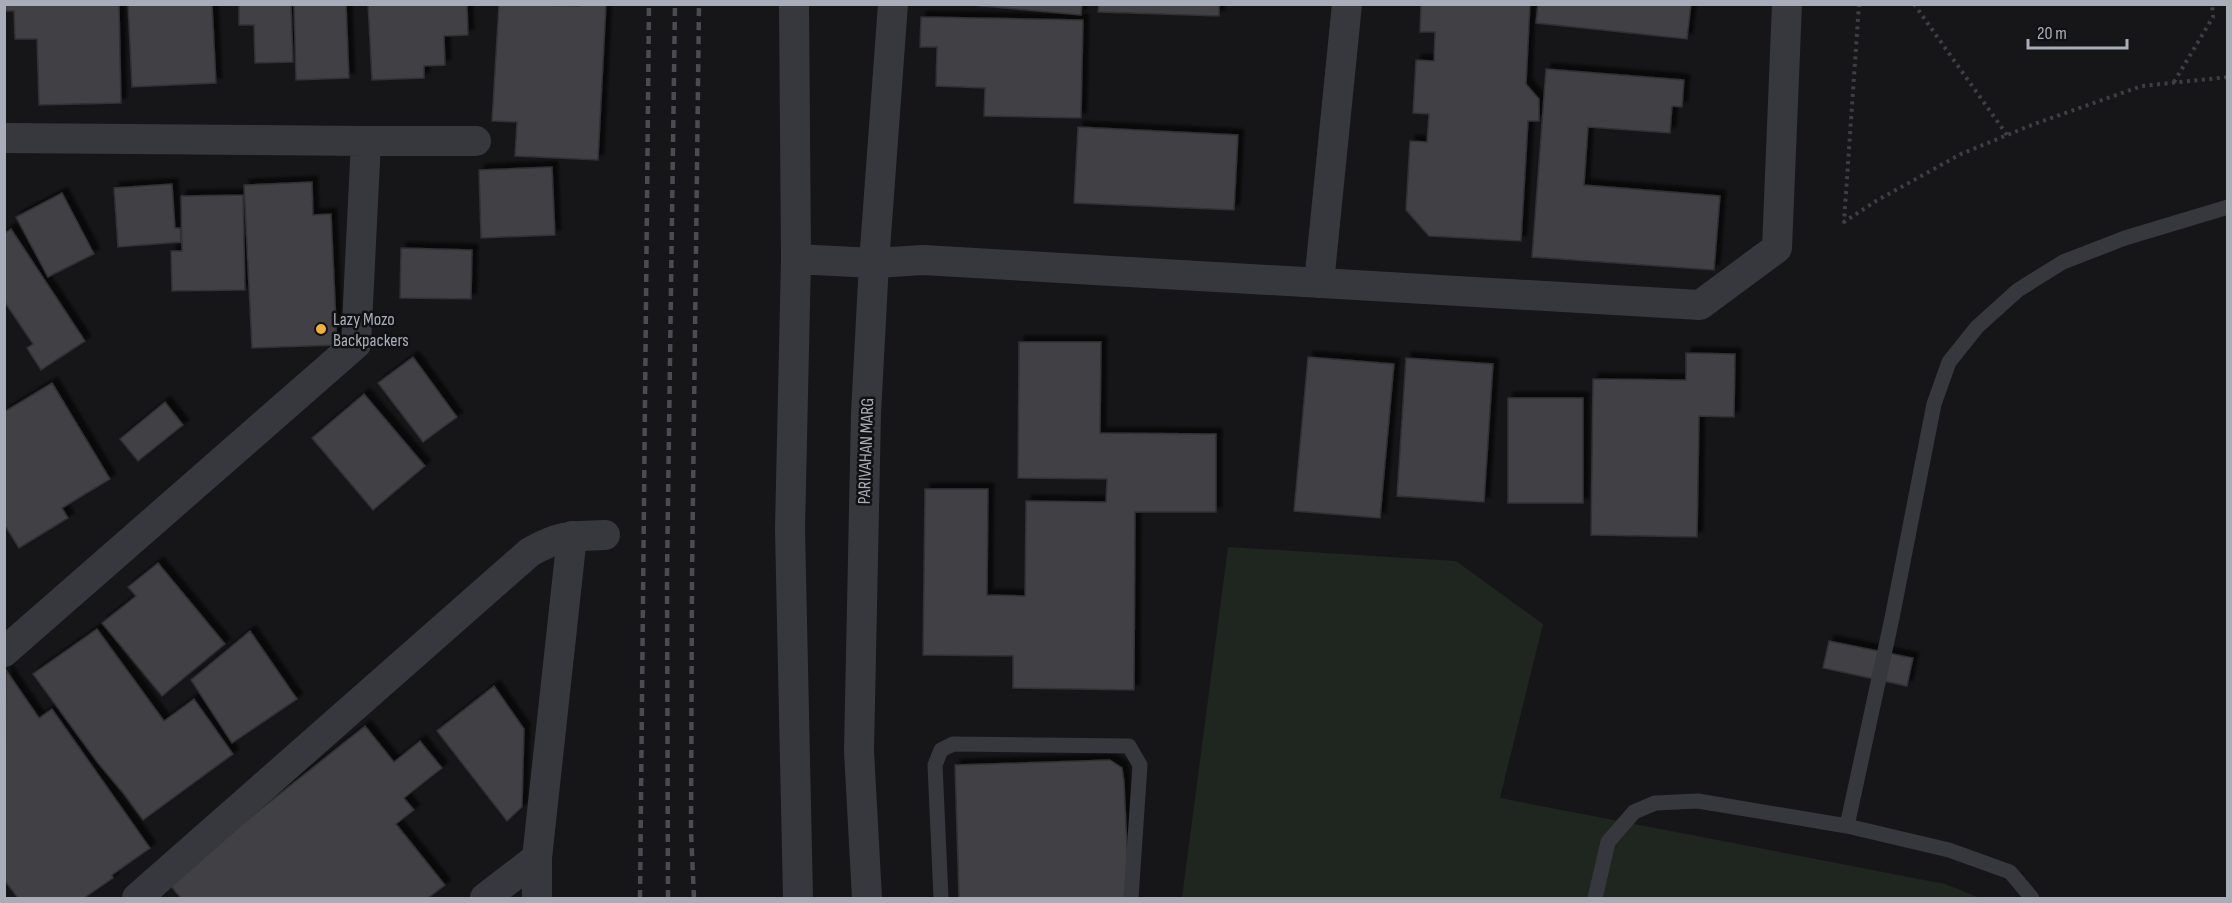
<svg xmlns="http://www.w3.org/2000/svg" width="2232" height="903" viewBox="0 0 2232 903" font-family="'Sofia Sans Condensed',sans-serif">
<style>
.green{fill:#1e261f}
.building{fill:#404145;stroke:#303034;stroke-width:1.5;filter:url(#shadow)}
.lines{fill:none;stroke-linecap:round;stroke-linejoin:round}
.path{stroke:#3d3f44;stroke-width:4;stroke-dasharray:3 4.5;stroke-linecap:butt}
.service{stroke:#37383d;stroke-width:15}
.minor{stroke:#37383d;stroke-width:30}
.rail{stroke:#4a4c52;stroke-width:4.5;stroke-dasharray:8 6;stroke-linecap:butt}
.poi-dot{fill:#f2b134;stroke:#111113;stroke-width:2}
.labels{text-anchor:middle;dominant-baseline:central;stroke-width:5;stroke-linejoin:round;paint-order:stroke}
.poi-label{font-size:18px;fill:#a8adb8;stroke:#111113;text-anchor:start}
.street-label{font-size:18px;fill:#a8adb8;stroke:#111113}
</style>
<defs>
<filter id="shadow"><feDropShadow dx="5.5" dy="-5.5" stdDeviation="1.5" flood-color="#0009"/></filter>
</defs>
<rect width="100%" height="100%" fill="#161618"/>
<path class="green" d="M1228,547l228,14 87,63 -43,174 445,86 35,14h-798z"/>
<path class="building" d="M4,4h115l2,99 -82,2 -2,-66h-22l-1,-28h-10z
M128,4h84l4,79 -84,4z
M239,4h52l2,58 -38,1 -1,-38h-15z
M294,4h52l3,74 -53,2z
M368,4h99l1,31 -24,1 1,29 -21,1v12l-52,2z
M499,4l80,2v-2h27l-8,156 -83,-4 2,-34 -25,-1z
M960,4h122l-1,11z
M1099,4h120v12l-121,-4z
M1421,4h109l-4,80 13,15v22h-11l-7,120 -92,-5 -23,-26 4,-69 17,1 2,-28 -16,-1 3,-53 18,1 1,-29h-15z
M1538,4h153l-4,35 -151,-16z
M921,17l162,3 -2,98 -97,-2 1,-28 -49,-2 1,-39h-17z
M1546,69l138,11 -2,27 -10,-1 -2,27 -82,-6 -4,58 136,11 -6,74 -182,-13z
M1078,127l160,8 -4,75 -160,-7z
M552,167l3,68 -74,3 -2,-68z
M312,182l1,33 18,-1 6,131 -85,3 -8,-163z
M172,184l3,44h5l1,14 -63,5 -4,-59z
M62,193l32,61 -46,23 -32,-60z
M243,195l2,95 -73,1 -1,-40h11l-1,-55z
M11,229l74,112 -44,29 -14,-22 6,-4 -29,-43v-67z
M401,248l71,2 -1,49 -71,-1z
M1019,342h82l-1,91 116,1v78h-81l-1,178 -121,-2v-32l-90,-1 2,-166h63l-1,106 38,1 1,-95 80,1 1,-23 -89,-1z
M1686,353l49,1 -1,63 -35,-1 -2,121 -106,-2 2,-156 93,1z
M413,357l44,60 -34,25 -45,-59z
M1308,357l86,7 -14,154 -86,-7z
M1406,358l87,6 -9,138 -87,-6z
M52,383l58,96 -48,29 6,10 -49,30 -15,-24v-112z
M364,394l61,72 -52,44 -61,-72z
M1508,398h75v105h-75z
M165,402l18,23 -45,36 -18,-22z
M158,563l67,81 -63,52 -60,-73 34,-27 -8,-9z
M97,629l67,92 30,-22 39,55 -90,66 -19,-26 -26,-31 -65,-89z
M250,631l47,68 -65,44 -41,-63z
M1829,641l84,17 -6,28 -84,-18z
M6,670l33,48 13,-9 98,139 -38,27 1,3 -29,20h-66l-14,-18z
M494,686l30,43 -2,78 -15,14 -70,-90z
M365,726l29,36 26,-21 22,27 -38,30 10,12 -18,14 49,61 -17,13h-247l-13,-15z
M1110,760l12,8 2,14 4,88 -4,28h-165l-4,-133z"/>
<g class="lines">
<path class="path" d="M1859,4l-15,218 32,-21 85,-47 73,-30 108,-38 86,-9
M1914,4l93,131
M2174,82l39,-65 -1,-13"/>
<path class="service" d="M941,898l-6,-133 6,-15 12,-6 176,2 11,19 -9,133
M1595,898l13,-56 26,-30 21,-9 43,-2 149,25
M2032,898l-22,-26 -61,-22 -102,-24 45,-208 42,-214 15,-42 28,-35 41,-37 45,-28 62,-24 103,-31"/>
<path class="minor" d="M794,4l2,255 -6,270 8,369
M4,138l362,3 -10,203 -352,308
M366,141h110
M796,259l78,4 49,-3 777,45 77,-57 10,-244
M1319,283l28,-279
M137,898l393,-346c30,-17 42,-16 75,-17
M485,898l52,-40
M537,898v-40l35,-322
M867,898l-8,-147 7,-338 8,-150 19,-259"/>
<path class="rail" d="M640,898l9,-894
M668,898l-1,-324 8,-570
M694,898l-3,-66 1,-255 7,-573"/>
</g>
<circle class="poi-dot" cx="321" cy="329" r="6"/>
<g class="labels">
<g class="poi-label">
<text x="333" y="319">Lazy Mozo<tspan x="333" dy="21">Backpackers</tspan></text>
</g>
<g class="street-label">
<text transform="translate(866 451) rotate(-88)">PARIVAHAN MARG</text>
</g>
</g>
<rect width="2232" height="903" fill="none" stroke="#a8adb8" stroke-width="12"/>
<path d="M2028 39v9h99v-9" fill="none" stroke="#a8adb8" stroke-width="3"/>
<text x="2037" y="39" font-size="18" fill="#a8adb8" stroke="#111113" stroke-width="4.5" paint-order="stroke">20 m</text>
</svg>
